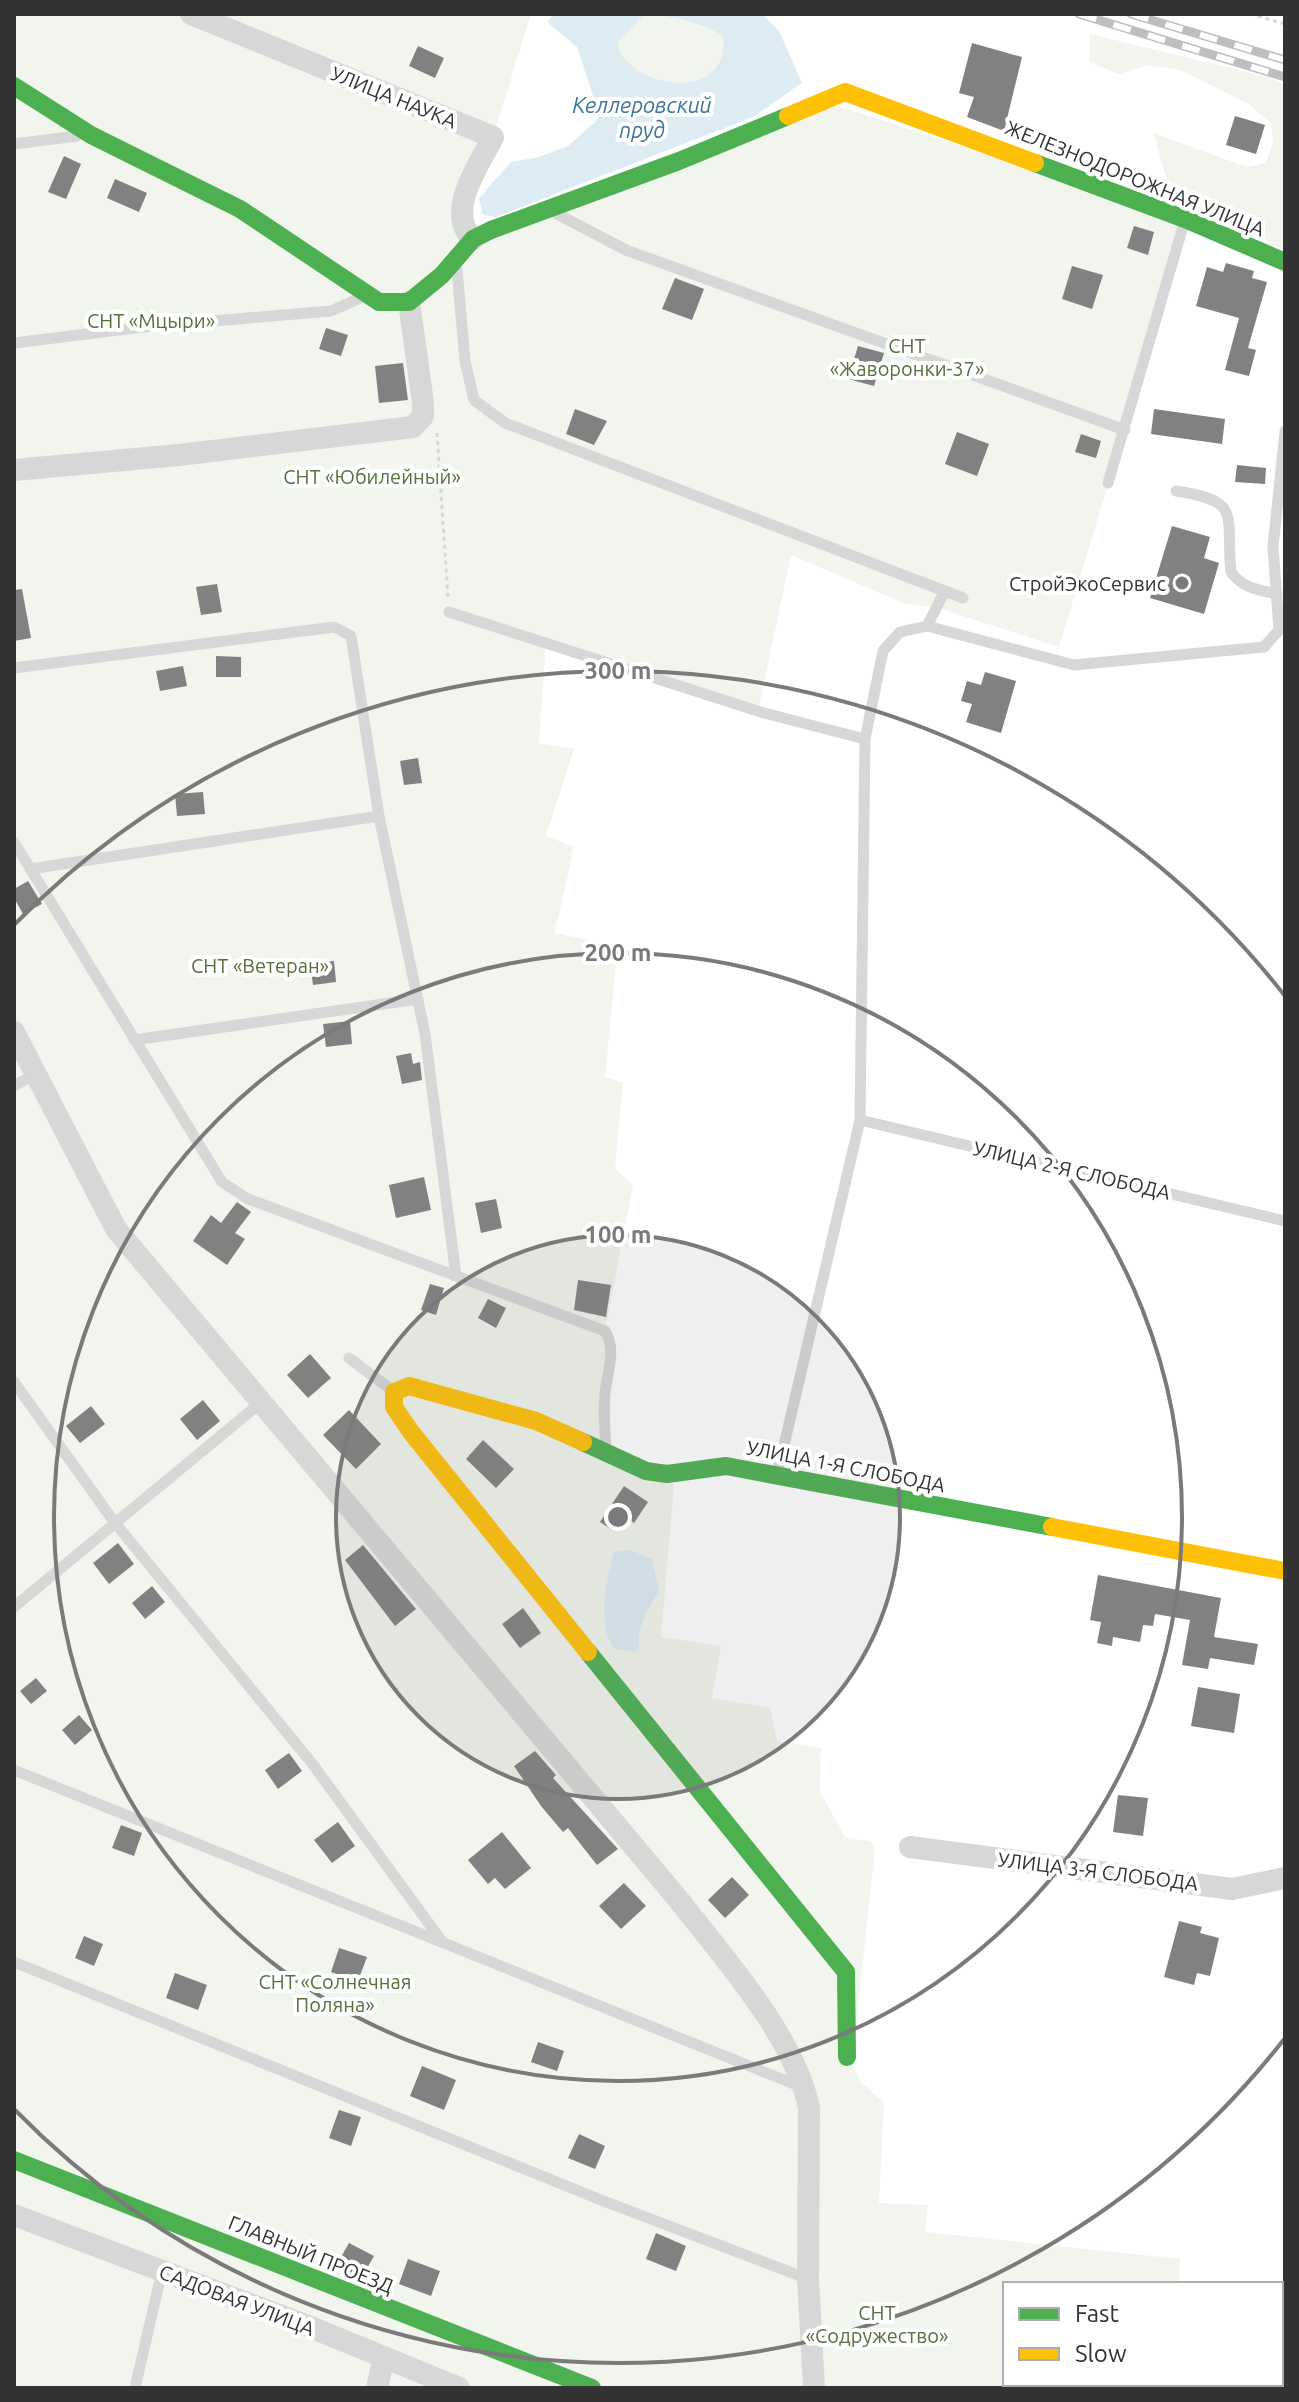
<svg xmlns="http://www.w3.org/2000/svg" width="1299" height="2402" viewBox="0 0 1299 2402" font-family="Ubuntu,sans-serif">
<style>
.green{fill:#f1f5ed}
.water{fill:#ddebf3;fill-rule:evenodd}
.building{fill:#818181}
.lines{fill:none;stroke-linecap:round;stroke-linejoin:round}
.path{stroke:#d6d6d6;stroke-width:3;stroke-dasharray:4 4;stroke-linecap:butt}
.lane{stroke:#d7d7d7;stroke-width:11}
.street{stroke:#d7d7d7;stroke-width:22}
.fast{stroke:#4caf50;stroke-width:18}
.slow{stroke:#ffc107;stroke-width:18}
.rail-casing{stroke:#bebebe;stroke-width:9}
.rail{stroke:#fff;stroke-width:6;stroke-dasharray:18;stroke-linecap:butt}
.ring{fill:none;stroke:#7a7a7a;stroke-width:4}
.poi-dot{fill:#7a7a7a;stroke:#fff;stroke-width:3}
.labels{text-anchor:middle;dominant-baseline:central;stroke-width:8;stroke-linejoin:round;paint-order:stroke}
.street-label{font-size:20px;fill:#333;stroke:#fff}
.park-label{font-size:20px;fill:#56703f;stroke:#fff}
.poi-label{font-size:20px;fill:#333;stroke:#fff;text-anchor:end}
.water-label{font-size:22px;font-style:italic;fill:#3f7597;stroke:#fff}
.centre{fill:#7a7a7a;stroke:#fff;stroke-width:4}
.ring-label{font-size:24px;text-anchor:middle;font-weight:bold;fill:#7a7a7a;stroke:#fff;stroke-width:8;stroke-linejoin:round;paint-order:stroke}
</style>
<rect width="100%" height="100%" fill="#fff"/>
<path class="green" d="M14,14h517l-38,123 -27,54 2,44 352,-135 365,119 -27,101 -99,327 -121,-39 -32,-4 -115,-49 -33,156 -212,-67 -7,99 35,6 -28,87 28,11 -19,86 63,13 -13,131 18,6 -8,86 18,16 -28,146 5,8 -4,112 68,33 -13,153 60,9 -9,52 58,10 7,33 44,7 -1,44 26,46 25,3 4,9 -23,212 8,19 24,22 -5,100 49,2 -3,27 255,27 -1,25h-174v100h276v-66l4,1v69h-1271z
M645,14c29,2 52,7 78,22 8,68 -95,54 -107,7z
M1090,34l181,44 14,8v164l-114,-56 -18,-61 94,34 19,-4 7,-21 -2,-19 -22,-19 -69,-34 -32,-5 -29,9 -30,-12z"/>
<path class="water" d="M554,14h208l17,17 23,52 -49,34 -257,100 -13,-2 -4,-17 32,-36 28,-5 29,-11 32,-29 -23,-70 -30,-25zM645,14c29,2 52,7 78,22 8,68 -95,54 -106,7z
M631,1550l21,9 7,32c-12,19 -22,34 -20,57l-4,4 -21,-3c-17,-23 -8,-71 0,-97z"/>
<path class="building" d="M972,43l50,14 -18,74 -37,-14 7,-20 -15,-4z
M418,46l26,12 -9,20 -26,-12z
M1235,116l30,9 -9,29 -30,-9z
M1018,125l15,4 -4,12 -14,-6z
M64,156l17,8 -15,35 -18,-7z
M115,179l32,14 -8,19 -32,-14z
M1134,226l20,6 -6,23 -21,-7z
M1226,263l28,8 -2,7 15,4 -19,66 8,2 -7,26 -24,-6 14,-52 -43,-12 11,-39 16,5z
M1072,266l31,9 -11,34 -30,-10z
M675,278l29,11 -12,31 -30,-11z
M326,328l22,7 -7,21 -22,-7z
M858,346l26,7 -10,33 -26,-7z
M403,363l5,37 -29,3 -4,-37z
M575,409l32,12 -13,24 -28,-11z
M1154,409l71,10 -3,25 -71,-10z
M957,432l32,12 -12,32 -32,-12z
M1081,434l20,7 -5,17 -21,-6z
M1237,465l29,3 -1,16 -30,-2z
M1172,526l38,11 -6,21 15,5 -15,51 -54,-16z
M217,584l5,28 -21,3 -5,-28z
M22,589l9,49 -17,3v-51z
M216,656l25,1v20h-25z
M183,666l4,20 -27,5 -4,-20z
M985,672l31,9 -15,52 -35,-11 6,-18 -11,-3 6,-20 14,4z
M418,758l4,25 -18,2 -4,-24z
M203,792l2,22 -28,2 -2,-22z
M28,881l14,23 -19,10 -9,-16v-9z
M334,961l2,21 -23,3 -3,-22z
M350,1021l2,23 -26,3 -3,-23z
M411,1053l2,11 7,-2 2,18 -20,4 -6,-28z
M424,1177l7,33 -35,8 -7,-33z
M496,1199l6,29 -21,5 -6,-30z
M237,1202l14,10 -16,21 10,6 -18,26 -34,-24 18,-26 10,8z
M578,1280l33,5 -5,32 -32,-7z
M430,1284l14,4 -8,27 -15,-5z
M488,1299l18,9 -10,20 -18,-10z
M310,1354l21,24 -23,20 -21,-23z
M203,1400l17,21 -23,19 -17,-21z
M91,1406l14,18 -25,19 -14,-17z
M349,1410l32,34 -25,25 -33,-34z
M483,1440l31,29 -18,19 -30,-29z
M624,1486l24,16 -14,21 -12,-8 -10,15 -12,-8z
M118,1543l16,21 -25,20 -16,-21z
M363,1545l53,64 -21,17 -50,-66z
M1098,1575l123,23 -7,39 44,7 -4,21 -44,-7 -2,11 -26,-4 8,-45 -35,-6 -2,12 -10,-1 -3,17 -27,-5 -1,9 -15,-3 4,-21 -11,-2z
M152,1586l13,16 -20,17 -13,-16z
M523,1608l18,25 -21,15 -18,-24z
M36,1678l11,13 -16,13 -11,-13z
M1198,1687l42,7 -6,39 -43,-7z
M79,1715l13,15 -17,15 -13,-15z
M535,1751l21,24 -3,3 65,71 -21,16 -29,-37 -5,4 -22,-26 -27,-40z
M289,1753l13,18 -24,18 -13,-19z
M1118,1795l30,3 -5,38 -30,-4z
M338,1822l17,24 -23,17 -18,-23z
M121,1825l21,8 -8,23 -22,-8z
M502,1832l29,36 -26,21 -10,-11 -7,6 -20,-24z
M732,1877l17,18 -24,23 -17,-18z
M624,1883l22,23 -25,23 -22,-23z
M1179,1921l23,6 -2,6 19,5 -9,38 -13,-3 -3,12 -30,-8z
M84,1936l19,8 -9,22 -19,-8z
M339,1948l28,9 -9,24 -27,-9z
M175,1973l32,12 -9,25 -32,-12z
M538,2042l26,9 -7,20 -26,-9z
M422,2066l34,14 -12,30 -34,-14z
M339,2110l22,7 -10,29 -22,-8z
M579,2134l26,12 -10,23 -27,-11z
M656,2233l30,13 -10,25 -30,-12z
M349,2243l25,13 -12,21 -26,-11z
M408,2259l32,12 -9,25 -32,-12z"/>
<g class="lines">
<path class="path" d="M1250,14l35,10
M437,433l11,164"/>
<path class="lane" d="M14,144l63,-8
M557,214l69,36 499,180
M457,269l8,92 9,39 31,23 458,175
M14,343l129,-16 188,-16 34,-15
M1108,483l76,-260
M1176,491c68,10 49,24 55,81 11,16 28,18 46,22
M449,612l315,101 101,26
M927,626l18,-35
M14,668l320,-41 17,9 28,180 46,218 31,242
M14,842l208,340 26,17 357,132c12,19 2,42 0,62 -2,19 0,38 1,57
M30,869l349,-53
M134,1040l284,-41
M14,1086l23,-13
M860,1120l425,101
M349,1358l44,33
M14,1382l101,141 196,239 130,178
M778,1471l82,-351 5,-381 18,-88 17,-19 27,-6 147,39 190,-18 15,-17 -6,-83 12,-116
M14,1607l245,-203
M14,1770l790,318
M14,1962l587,238 207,79
M135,2388l27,-117"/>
<path class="street" d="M191,14l302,123c-13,27 -49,75 -20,102
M14,470l165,-15 234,-28 10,-11v-13l-14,-101
M14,1032l102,197 562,670c45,58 116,136 131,209l-1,171 6,109
M910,1847l322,42 53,-11
M14,2215l294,111 151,62
M377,2388l7,-31"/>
<path class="fast" d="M14,86l77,49 149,74 139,93h30l33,-27 31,-36 18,-9 188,-69 109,-45
M1035,163l150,56 100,43
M583,1442l63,29 21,3 59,-8 326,61
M588,1652l258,320 1,85
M14,2160l578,228"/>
<path class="slow" d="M788,116l57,-24 190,71
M583,1442l-47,-21 -127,-35 -15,6v15l17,25 177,220
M1052,1527l233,44"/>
<defs>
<path id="rail" d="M1079,14l206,63
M1131,14l154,46"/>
</defs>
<use href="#rail" class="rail-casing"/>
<use href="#rail" class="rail"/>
</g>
<circle cx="618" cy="1517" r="282" fill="#7a7a7a" fill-opacity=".12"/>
<g class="ring">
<circle cx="618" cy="1517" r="282"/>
<circle cx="618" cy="1517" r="564"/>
<path d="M1285 2038A846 846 0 0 1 15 2110M15 924A846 846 0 0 1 1285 996"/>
</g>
<circle class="poi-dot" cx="1182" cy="583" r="8"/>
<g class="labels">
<g class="street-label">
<text transform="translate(394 97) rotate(22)">УЛИЦА НАУКА</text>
<text transform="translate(1135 178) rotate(22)">ЖЕЛЕЗНОДОРОЖНАЯ УЛИЦА</text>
<text transform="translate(1072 1170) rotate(13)">УЛИЦА 2-Я СЛОБОДА</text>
<text transform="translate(846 1466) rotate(11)">УЛИЦА 1-Я СЛОБОДА</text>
<text transform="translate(1098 1871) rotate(7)">УЛИЦА 3-Я СЛОБОДА</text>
<text transform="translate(311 2254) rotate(22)">ГЛАВНЫЙ ПРОЕЗД</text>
<text transform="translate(237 2300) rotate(21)">САДОВАЯ УЛИЦА</text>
</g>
<g class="park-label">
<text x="151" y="320">СНТ «Мцыри»</text>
<text x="907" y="345">СНТ<tspan x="907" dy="23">«Жаворонки-37»</tspan></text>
<text x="372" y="476">СНТ «Юбилейный»</text>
<text x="260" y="965">СНТ «Ветеран»</text>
<text x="335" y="1981">СНТ «Солнечная<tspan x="335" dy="23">Поляна»</tspan></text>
<text x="877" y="2312">СНТ<tspan x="877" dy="23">«Содружество»</tspan></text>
</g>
<g class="poi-label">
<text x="1166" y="583">СтройЭкоСервис</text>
</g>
<g class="water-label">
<text x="642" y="104">Келлеровский<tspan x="642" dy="25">пруд</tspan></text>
</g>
</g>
<circle cx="618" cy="1517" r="12" class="centre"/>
<g class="ring-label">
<text x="618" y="679">300 m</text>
<text x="618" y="961">200 m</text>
<text x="618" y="1243">100 m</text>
</g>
<rect width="1299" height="2402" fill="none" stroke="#333333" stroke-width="32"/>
<rect x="1003" y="2282" width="280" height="104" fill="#ffffff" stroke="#adadad" stroke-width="2"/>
<rect x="1019" y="2308" width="40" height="12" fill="#4caf50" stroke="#adadad" stroke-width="2"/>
<text x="1075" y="2322" font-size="24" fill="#333333">Fast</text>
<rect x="1019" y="2348" width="40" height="12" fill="#ffc107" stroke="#adadad" stroke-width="2"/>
<text x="1075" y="2362" font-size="24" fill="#333333">Slow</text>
</svg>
